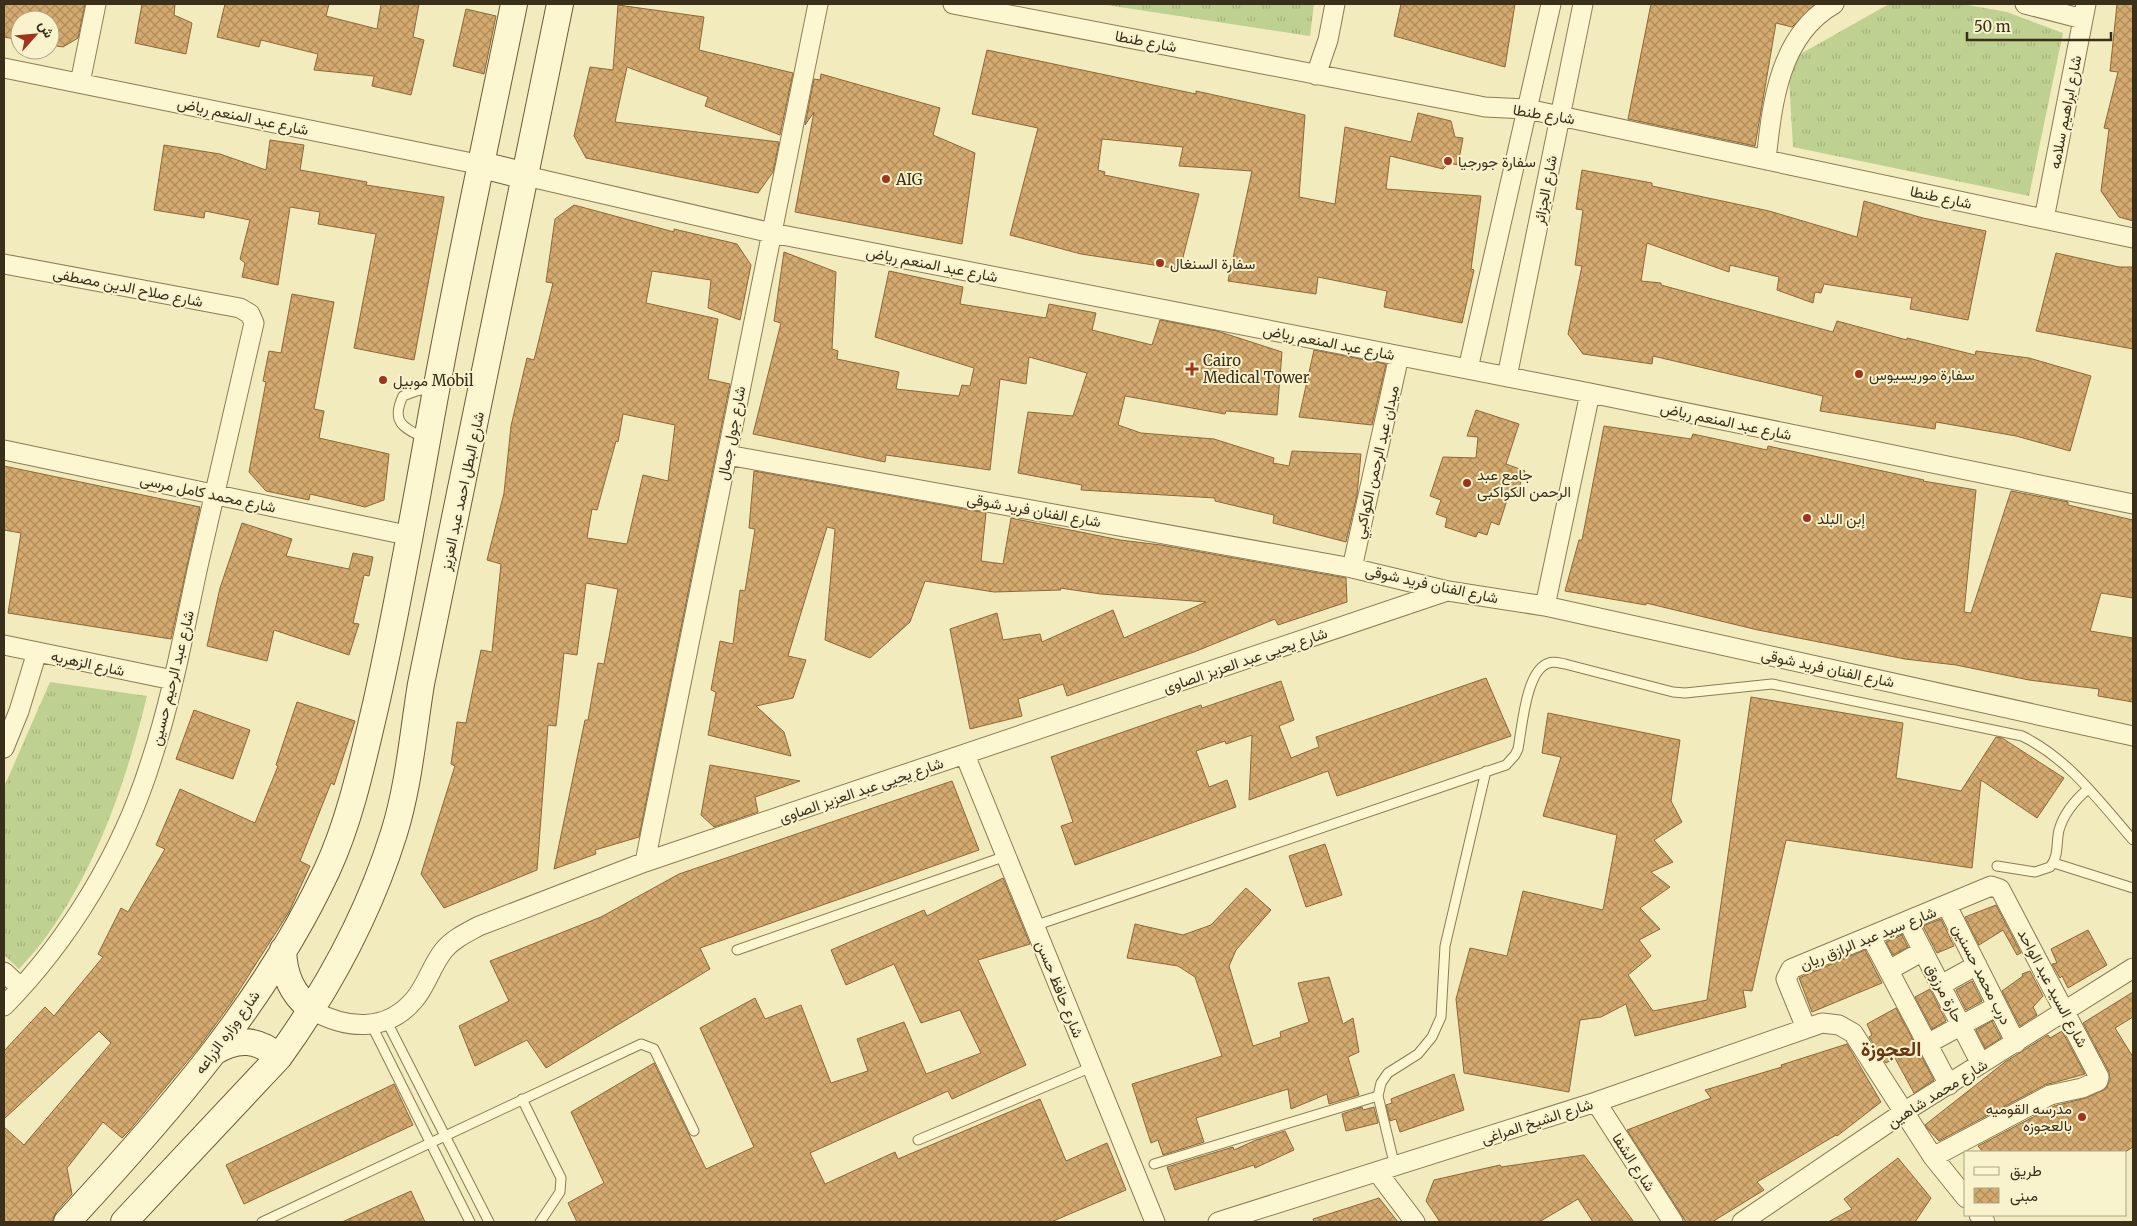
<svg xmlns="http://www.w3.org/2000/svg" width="2137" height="1226" viewBox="0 0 2137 1226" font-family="Merriweather,Vazirmatn,serif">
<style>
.grass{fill:url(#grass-tufts)}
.building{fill:url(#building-cross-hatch);stroke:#8e6837;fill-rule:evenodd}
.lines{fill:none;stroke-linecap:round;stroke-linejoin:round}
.lane-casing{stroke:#8c7b54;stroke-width:11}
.street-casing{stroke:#8c7b54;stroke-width:21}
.secondary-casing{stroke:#6e5b38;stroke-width:28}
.lane{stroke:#fcf6d1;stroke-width:9}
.street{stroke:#fcf6d1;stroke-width:19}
.secondary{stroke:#fcf6d1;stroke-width:26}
.poi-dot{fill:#a1321e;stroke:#f9f3cd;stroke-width:2}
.labels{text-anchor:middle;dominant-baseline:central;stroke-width:4;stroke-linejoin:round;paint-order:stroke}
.street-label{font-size:15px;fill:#3a2f1b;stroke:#f9f3cd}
.poi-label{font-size:15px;fill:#3a2f1b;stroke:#f9f3cd;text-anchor:start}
.district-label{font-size:20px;font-weight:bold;fill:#6b3515;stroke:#f9f3cd}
</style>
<defs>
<pattern id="grass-tufts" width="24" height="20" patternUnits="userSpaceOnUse" patternTransform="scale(1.25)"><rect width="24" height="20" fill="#bfd190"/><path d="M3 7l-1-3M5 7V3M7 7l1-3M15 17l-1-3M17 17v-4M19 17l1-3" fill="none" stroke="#a5b47c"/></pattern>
<pattern id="building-cross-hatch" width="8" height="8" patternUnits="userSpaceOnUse" patternTransform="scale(1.25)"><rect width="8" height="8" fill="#d5aa6f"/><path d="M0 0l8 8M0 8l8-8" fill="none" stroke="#ae8b5a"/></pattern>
</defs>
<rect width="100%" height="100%" fill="#f2ebbd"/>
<path class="grass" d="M1100,4h214l-4,32z
M1889,4h73l45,8 56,21 -34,163 -236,-49 -5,-86z
M50,682l97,14c-20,82 -49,169 -99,238 -8,12 -19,24 -29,35l-15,-14v-168z"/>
<path class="building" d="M4,4h81l-7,34 -15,9 -13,-2v-25h-30v20l-16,-3z
M142,4h33l-1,11 18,8 -6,31 -51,-11z
M225,4h104l-3,12 51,13 4,-25h38l-6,33 11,3 -13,55 -39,-9 2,-10 -60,-6 4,-16 -57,-14 -2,7 -42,-10z
M1401,4h114l-10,63 -111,-31z
M1651,4h164l-23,23 -16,-4 -21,123 -127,-27z
M2117,4h16v217l-14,-4 -18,-26 8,-62 -5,-1 14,-56 -8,-1z
M618,5l86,12 -5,33 94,23 -13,62 -75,-29 3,-9 -81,-30 -12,55 164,20 -6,30 -15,21 -172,-35 -12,-22 16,-69 23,3z
M466,9l30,7 -12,58 -31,-8z
M987,50l209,44v-3l109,24 -6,82 36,7 10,-77 66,15 7,-29 33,8 4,16 8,1 -5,27 -9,-2 -6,6 -53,-13 -4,33 95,7 -10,73 3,1 -12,53 -78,-16 3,-16 -69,-14 -2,17 -88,-13 24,-110 -73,-5 4,-19 -81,-8 -4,31 7,2 -1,3 95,19 -19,75 -99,-15 -71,-19 28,-107 -66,-14z
M821,74l119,34 -7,27 42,18 -13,91 -167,-32 19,-100 -9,13 9,-46 6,1z
M270,140l34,5 -4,25 67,12 -1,3 78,12 -30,163 -60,-12 22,-114 -58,-10 2,-12 -30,-5 -12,78 -36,-8 3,-14 -5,-4 10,-39 -45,-9 -1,7 -50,-8 10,-65 56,9 46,16z
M1582,170l70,13v3l117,25 88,26 7,-36 59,17 63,13 -18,89 -58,-11 2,-11 -88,-14 -3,9 -6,-1 -2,11 -36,-13 2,-13 -49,-12 -1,7 -82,-29 -6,38 20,2v2l172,47 4,-11 70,19v-2l68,17 1,-4 53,7 62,18 -21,75 -54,-15 -80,-14 -1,7 -115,-18 3,-15 -170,-40 -1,8 -69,-10 -15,-20 14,-68 -7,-1 8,-55 -7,-1z
M574,205l100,27v-3l63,15 14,21 -11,55 -32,-12 3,-28 -59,-9 -6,32 72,16 -10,60 22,5 -91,453 -44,13 1,4 -42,15 31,-149h3l10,-57 6,1 14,-75 -32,-6 -9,72 -13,-2 -8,73 -8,-1 -11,145 -93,38 -23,-34 34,-108 -4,-2 6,-42 9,1 15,-73 11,2 9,-88 -14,-4 17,-67 7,-67 16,-68 7,2 19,-77 -7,-1 9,-63zM623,414l52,11 -7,56 -25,-6 -16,69 -40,-6 5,-29 5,1 19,-69 2,1z
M784,252l52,20 -4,77 6,2 -1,8 62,13 -3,17 63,7 3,-11 8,1 4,-18 -99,-31 14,-66 74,16 -3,17 86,14 3,-14 47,9 -4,17 60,15 8,-25 57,11 65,21 -5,63 -51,-4 -1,3 -100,-18 -7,29 23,8 73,6 60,19 -1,5 16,3 3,-15 69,3 -4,41 -11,47 -73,-19 1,-8 -59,-14v-3l-134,-8 1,-5 -64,-12 10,-61 45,4 14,-43 -58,-16 -3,27 -26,-5 -10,91 -104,-15 -1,7 -132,-28 28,-111 -7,-2z
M2056,253l63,14h14v82l-97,-18z
M292,294l42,8 -20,107 10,2 -5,27 70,16 -5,46 -19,7 -55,-13 -1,6 -43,-9 -17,-19 17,-90 -3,-1 6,-30 12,2z
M1314,350l72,14 -14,61 -73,-8z
M1476,410l43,14 -13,40 19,7 -8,22 -7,-2 -11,34 -8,-3 -4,13 -9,-3 -2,5 -31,-10 2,-9 -11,-4 5,-14 -11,-4 13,-39 33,1 2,-21 -11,-1z
M1604,426l87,13 2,-5 74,16 1,-4 156,34 -1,1 53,9 -12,122 7,1 40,-122 57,11v3l65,15v78l-32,-5 -11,38 43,7v64l-35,-6 1,-7 -70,-9 -73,-15 -51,-6 -147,-29 -112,-27v2l-81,-14 14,-51h3z
M4,466l196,41 -29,132 -163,-26 13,-80 -17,-3z
M754,471l232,42 -5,48 22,3 8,-46 109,22 41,5 185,33 1,24 -69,23 -3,-6 -81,33 -127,44 -4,-12 -45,15 4,17 -52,13 -20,-100 47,-16 6,27 37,-6 2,8 71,-32 11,28 82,-36 -105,-8 -41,-6 1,2 -67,2 -69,-11 -15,41 -40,36 -45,-18 10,-111 -8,-2 -39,129 18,4 -13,38 -37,8 28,26 7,24 -83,-21 8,-43 -5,-2 9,-49 13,3 7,-54 5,1 10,-62 -6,-1z
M242,523l50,16 -6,17 63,13 4,-16 20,4 -4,19 -5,-1 -11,48 6,1 -10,31 -75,-25 -7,31 -60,-15 13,-58z
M1486,678l25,58 -174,60 -9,-25 -79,29 3,-65 -26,9 -1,-3 -29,10 13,36 18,-7 9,27 -161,58 -14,-39 12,-4 -22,-65 150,-52 1,3 79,-27 13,39 -15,6 12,32 28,-11 -3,-10z
M1751,697l152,26 -7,55 65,13 35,-54 6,1 62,40 -27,40 -56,-38 -9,88 -186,-28 -34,151 -9,-1 3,17 -111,29 -9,-32 -25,13 -21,3 -11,72 -105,-19 -8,-74 14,-51 37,8 16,-65 80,19 14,-75 -74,-19 18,-59 -19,-4 6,-40 132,27 -9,61 11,21 -28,18 19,22 -22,10 19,15 -30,21 20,21 -21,11 12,16 -23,19 25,36 54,-11z
M297,702l58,19 -21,64 -3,-2 -31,78 10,5 -21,46 -58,91 -32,44 -70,84 -7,7 -19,-16 -36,46 5,26 -16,18 -4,10h-48v-95l20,18 87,-102 -12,-12 -95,88v-68l41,-44 9,9 49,-59 -5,-3 23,-46 7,4 37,-63 -9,-4 24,-56 75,34 23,-57 -2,-1z
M194,710l56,20 -17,49 -57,-20z
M710,765l90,16 -45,16 3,15 -44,15 -13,-12z
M952,781l27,69 -279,98 10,21 -164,99 -19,-28 -52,26 -16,-40 50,-25 -19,-40 111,-44 78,-43z
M1325,844l17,51 -36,12 -17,-51z
M1003,878l27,66 -52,16 48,105 -74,34 -4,-8 -138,62 15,31 70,-32 3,7 142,-60 26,62 41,-18 19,47 -75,32h-474l-9,-19 36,-20 -33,-71 83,-49 52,106 48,-22 -54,-119 55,-30 10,21 36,-14 30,78 37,-12 -11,-32 47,-17 22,52 55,-21 -21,-43 -39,13 -27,-59 -48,21 -15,-35 93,-40 3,6z
M1246,888l25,22 -35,40 -7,16 24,80 28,-9 -1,-5 29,-10 -11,-39 31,-6 14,47 10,-6 6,34 -11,5 11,38 -30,9 -2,-10 -36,15 -3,-20 -92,29 8,24 -41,13 -5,-15 -7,3 -19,-59 90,-28 -27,-79 -17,-11 -51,-8 8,-34 48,11 28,-10z
M1996,905l25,48 -4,2 -14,-25 -24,15 -14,-28z
M1941,919l13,27 -17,7 -14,-27z
M2088,930l19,35 -39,23 -6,-12 -2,2 -8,-14 5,-1 -6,-14z
M1902,935l6,12 -15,8 -7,-13z
M1865,950l17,33 -70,29 -13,-34z
M2030,971l13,25 -10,11 4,8 -17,11 -18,-35 21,-15 -1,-2z
M1972,981l10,20 -16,9 -10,-20z
M1930,989l16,32 -14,8 -17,-32z
M2133,992v25l-18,11 18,29v90l-8,5h-142l-5,-6 76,-40 32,-8 20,-9 4,-9 -1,-8 -26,-49z
M1896,1008l38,72 -20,13 -19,-35 -9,5 -17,-26 3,-2 -5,-11z
M1992,1021l9,17 -16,10 -9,-18z
M2062,1031l23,43 -40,11 -106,56 -12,-13 -2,-3 80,-63 43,-27 2,3z
M1847,1044l34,58 -44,34 -1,-1 -79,47 7,8 -52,32h-26l-59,-92 84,-32 -6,-8 77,-23 -1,-2z
M1454,1074l10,36 -64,22 -4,-13 -6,2 -4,-16 6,-2 -1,-4z
M394,1084l19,41 -169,79 -18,-39z
M1362,1107l1,3 11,-3 4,16 -32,8 -4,-17z
M1285,1131l9,19 -39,18 -1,-3 -79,25 -8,-23 66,-20 1,3 22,-10z
M1584,1155l50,67h-41l-15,-23 -39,23h-99l-14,-21 8,-21 66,-15 1,2z
M1898,1158l33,40 -16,24h-87l24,-13 -8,-10z
M411,1191l14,31h-83z
M1379,1198l19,24h-84l-1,-3z"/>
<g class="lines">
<defs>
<path id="lane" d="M425,438c-23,-10 -34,-17 -22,-42l13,-5 17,-3
M2054,863l79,25
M1997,866l38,6 15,-5c9,-10 6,-24 9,-37 5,-17 16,-30 29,-41
M1034,926l472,-161 9,-10 3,-6c4,-21 8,-80 31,-86 4,-2 11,0 16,1l108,28 12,1 87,-9 250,52c47,23 77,65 111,104
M737,950l269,-94
M386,1020l103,202
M371,1024l99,198
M522,1099l39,79 -1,14 -20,30
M918,1140l174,-73
M1154,1164l224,-68
M1395,1167l-17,-71 3,-13 7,-10 30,-19 14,-17 9,-20 4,-71 41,-175
M262,1222l379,-178 13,5 40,82"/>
<path id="street" d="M953,4l532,103 42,2 606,129
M2025,4l58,15
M4,68l478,97
M1316,75l12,-35 7,-36
M80,83l16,-79
M1766,160c6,-56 13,-125 68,-156
M526,176l246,57 818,160 543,111
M2044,219l42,-215
M4,264l236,44 10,6 4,9c-19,81 -38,162 -56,243 -14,65 -26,132 -47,195 -28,90 -81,178 -147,245
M1468,369l83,-365
M1507,377l76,-373
M4,450l407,86
M727,455l625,113 96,23 97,15 588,130
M1352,568l47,-212
M1545,606l45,-213
M4,645l169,35
M4,748l15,-37 18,-59
M965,755l190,467
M645,862l173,-858
M1947,906l69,137
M1908,922l73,142
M1871,937l78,148
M1889,970l34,-19
M4,972l17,16
M1941,985l36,-20
M312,1010c34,19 74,23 102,-10 13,-15 17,-34 30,-50 9,-11 22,-17 35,-24l166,-64 802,-271
M1806,1028l-20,-49 5,-10 200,-83 9,3 99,188 -1,4 -16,7 -32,7 -117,62
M1927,1044l70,-38
M1596,1102l77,120
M1378,1173l37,49
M1979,1215l6,7
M1218,1222l378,-120 226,-79 17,2 14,8 80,124 33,41
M1742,1222l162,-110 229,-144"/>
<path id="secondary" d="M482,165l44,11
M283,950c1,26 9,44 29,60
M214,1052c24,-15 44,-13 65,5
M67,1222c99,-107 198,-219 260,-352 24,-52 36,-111 49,-166 20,-89 36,-179 52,-269 25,-144 57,-288 86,-431
M124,1222l155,-165c49,-68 90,-144 115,-224 15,-48 19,-100 27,-149l139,-680"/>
</defs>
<use href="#lane" class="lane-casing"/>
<use href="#street" class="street-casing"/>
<use href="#secondary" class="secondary-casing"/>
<use href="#lane" class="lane"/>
<use href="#street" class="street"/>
<use href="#secondary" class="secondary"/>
</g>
<g class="poi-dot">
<circle cx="1448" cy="161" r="5"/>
<circle cx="886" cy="179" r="5"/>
<circle cx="1160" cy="263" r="5"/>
<path d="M1189.5 361.5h5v5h5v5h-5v5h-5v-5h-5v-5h5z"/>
<circle cx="1859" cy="374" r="5"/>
<circle cx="383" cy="380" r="5"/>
<circle cx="1467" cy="483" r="5"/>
<circle cx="1807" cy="518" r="5"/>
<circle cx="2082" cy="1117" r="5"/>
</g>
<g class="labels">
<g class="street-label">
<text transform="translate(1146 41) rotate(11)">شارع طنطا</text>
<text transform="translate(2065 112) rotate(-79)">شارع ابراهيم سلامه</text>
<text transform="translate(1544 114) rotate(9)">شارع طنطا</text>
<text transform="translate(243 116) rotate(12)">شارع عبد المنعم رياض</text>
<text transform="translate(1545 190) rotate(-79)">شارع الجزائر</text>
<text transform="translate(1941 197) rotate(12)">شارع طنطا</text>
<text transform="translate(932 264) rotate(11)">شارع عبد المنعم رياض</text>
<text transform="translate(128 287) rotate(11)">شارع صلاح الدين مصطفى</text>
<text transform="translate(1329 342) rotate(11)">شارع عبد المنعم رياض</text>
<text transform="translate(1726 421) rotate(12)">شارع عبد المنعم رياض</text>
<text transform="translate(731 433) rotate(-79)">شارع جول جمال</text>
<text transform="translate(1376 462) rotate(-77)">ميدان عبد الرحمن الكواكبي</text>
<text transform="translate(462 491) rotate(-78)">شارع البطل احمد عبد العزيز</text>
<text transform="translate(208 493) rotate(12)">شارع محمد كامل مرسى</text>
<text transform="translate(1034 510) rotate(10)">شارع الفنان فريد شوقى</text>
<text transform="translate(1432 584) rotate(12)">شارع الفنان فريد شوقى</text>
<text transform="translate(1245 660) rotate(-19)">شارع يحيى عبد العزيز الصاوى</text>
<text transform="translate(88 663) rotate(12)">شارع الزهريه</text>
<text transform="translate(1828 668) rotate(12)">شارع الفنان فريد شوقى</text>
<text transform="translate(172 678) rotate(-76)">شارع عبد الرحيم حسين</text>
<text transform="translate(861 790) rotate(-19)">شارع يحيى عبد العزيز الصاوى</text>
<text transform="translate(1868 938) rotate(-22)">شارع سيد عبد الرازق ريان</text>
<text transform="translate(1982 974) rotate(63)">درب محمد حسنين</text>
<text transform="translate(2053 988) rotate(62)">شارع السيد عبد الواحد</text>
<text transform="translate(1060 989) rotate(68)">شارع حافظ حسن</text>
<text transform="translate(1945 993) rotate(63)">حارة مرزوق</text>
<text transform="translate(227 1032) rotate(-54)">شارع وزاره الزراعه</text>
<text transform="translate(1937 1093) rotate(-32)">شارع محمد شاهين</text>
<text transform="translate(1537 1121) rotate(-18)">شارع الشيخ المراغى</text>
<text transform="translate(1634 1162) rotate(57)">شارع الشفا</text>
</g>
<g class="poi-label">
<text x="1458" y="161">سفارة جورجيا</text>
<text x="896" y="179">AIG</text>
<text x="1170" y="263">سفارة السنغال</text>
<text x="1203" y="360">Cairo<tspan x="1203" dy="17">Medical Tower</tspan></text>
<text x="1869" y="374">سفارة موريسيوس</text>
<text x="393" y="380">موبيل Mobil</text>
<text x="1477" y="474">جامع عبد<tspan x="1477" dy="17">الرحمن الكواكبى</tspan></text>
<text x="1817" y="518">إبن البلد</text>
<text x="2072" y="1108" text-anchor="end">مدرسه القوميه<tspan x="2072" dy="17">بالعجوزه</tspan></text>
</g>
<g class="district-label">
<text x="1891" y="1048">العجوزة</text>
</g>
</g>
<rect width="2137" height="1226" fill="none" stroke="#3a2f1b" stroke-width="10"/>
<rect x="1964" y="1151" width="162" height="65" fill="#f9f3cd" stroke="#ada586"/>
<rect x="1974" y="1167" width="25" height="8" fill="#fcf6d1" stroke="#ada586"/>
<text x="2010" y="1176" font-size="15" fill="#3a2f1b">طريق</text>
<rect x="1974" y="1188" width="25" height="15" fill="url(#building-cross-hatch)" stroke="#ada586"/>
<text x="2010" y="1201" font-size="15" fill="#3a2f1b">مبنى</text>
<g transform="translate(35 35) rotate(63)"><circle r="24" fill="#f9f3cd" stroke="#ada586"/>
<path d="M0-4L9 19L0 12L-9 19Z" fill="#a1321e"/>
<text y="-8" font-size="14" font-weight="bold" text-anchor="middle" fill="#3a2f1b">ش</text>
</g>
<path d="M1967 32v8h144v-8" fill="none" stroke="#3a2f1b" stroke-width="2.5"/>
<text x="1974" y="32" font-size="15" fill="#3a2f1b" stroke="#f9f3cd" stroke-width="4" paint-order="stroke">50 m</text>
</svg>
